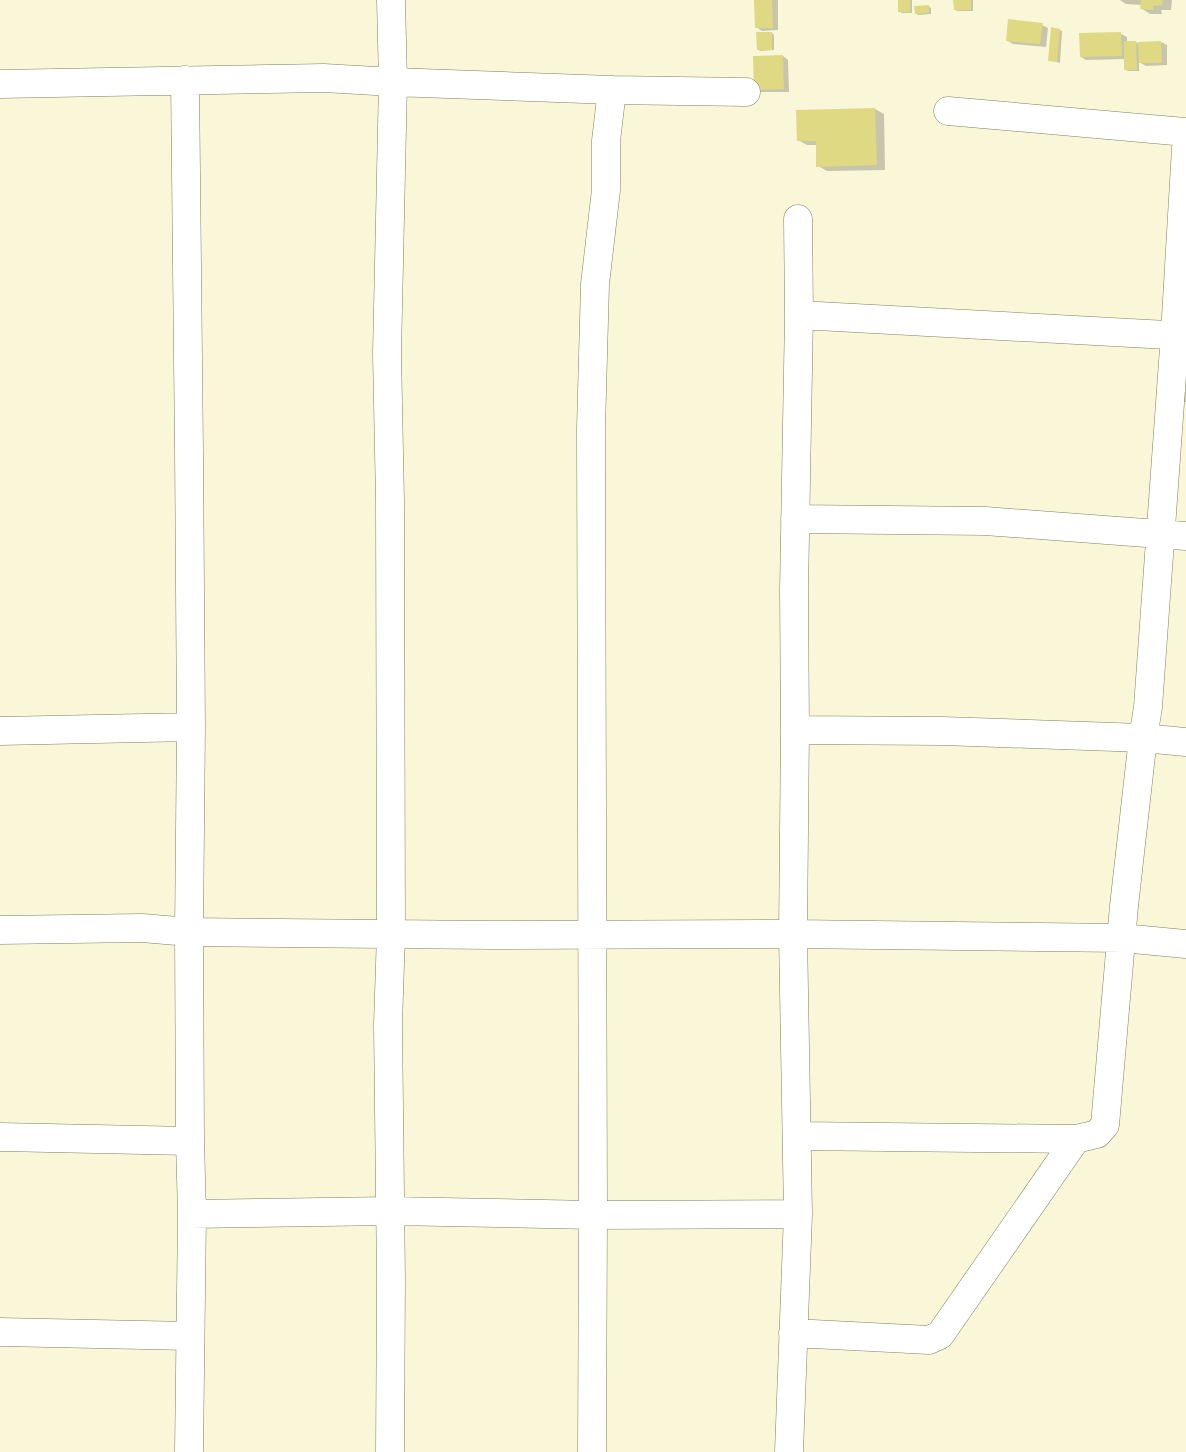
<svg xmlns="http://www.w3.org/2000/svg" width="1186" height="1452" viewBox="0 0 1186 1452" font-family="Manrope,sans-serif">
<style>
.shadow{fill:#0003}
.building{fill:#dfd983}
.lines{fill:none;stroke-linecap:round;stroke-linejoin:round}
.minor-casing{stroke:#817f62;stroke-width:29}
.minor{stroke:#fff;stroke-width:28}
</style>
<rect width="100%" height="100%" fill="#f9f7d7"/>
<path class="shadow" d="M756,0h22v30l-16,1 -6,-4z
M899,0h13v13h-10l-2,-1z
M955,0h18v11h-16l-2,-2z
M1120,0h52l-1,10h-10l1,4h-12l-9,-6 1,-3 -16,-1z
M928,6l3,2v6l-13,1 -2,-2z
M1042,25l6,3 -2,19 -33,-3 -5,-3z
M1060,30l2,1 -2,32 -10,-3z
M772,33l2,2v15l-14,1 -2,-2z
M1121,34l6,3v6l9,-1 4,3 21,-3 6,3v20l-21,1 -7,-4v9h-11l-2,-1 -1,-11 -39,1 -5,-3z
M783,56l5,4 1,32h-28l-6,-3z
M875,109l9,5 1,56 -58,1 -9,-5 -1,-21h-10l-9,-5z
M1182,392h4v10h-2z"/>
<path class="building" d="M754,0h18l1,28h-18z
M898,0h12v12h-12z
M953,0h18v10h-17z
M1141,0h22l-1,5 -9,1v4l-13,-1z
M929,5v8l-14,1 -1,-8z
M1008,19l35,4 -3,21 -34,-3z
M1051,27l9,2 -3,33 -9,-1z
M756,32h16v18h-15z
M1121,32l1,24 -42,1 -1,-24z
M1124,41h12l1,29h-13z
M1161,41l1,22h-23l-1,-21z
M783,55l1,34 -30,1 -1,-34z
M875,108l2,57 -61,2v-26h-19l-1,-31z"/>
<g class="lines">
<defs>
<path id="minor" d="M185,80l4,371 2,276 -2,205 1,209 2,73 -3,238
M0,84l324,-6 69,4 219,8 134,2
M948,111l238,21
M799,315l387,21
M795,519l190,2 201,15
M795,730l148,1 200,7 43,4
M0,731l191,-4
M0,930l142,-2 47,4 304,3 300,-1 329,4 64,6
M797,1136l279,3
M0,1137l190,4
M192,1214l199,-3 202,4 205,-1
M0,1332l190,4
M793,1333l136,7 11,-5 136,-196 21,-5 8,-9 19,-219 19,-168 5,-31 27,-373 11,-186
M390,1452l1,-173 -3,-255 3,-90 -1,-433 -3,-147 6,-272 -2,-82
M592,1452l1,-237 -2,-787 4,-144 11,-94v-49l6,-51
M789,1452l9,-238 -5,-280 2,-204 -1,-140 5,-275 -1,-96"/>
</defs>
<use href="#minor" class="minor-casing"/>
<use href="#minor" class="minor"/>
</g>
</svg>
